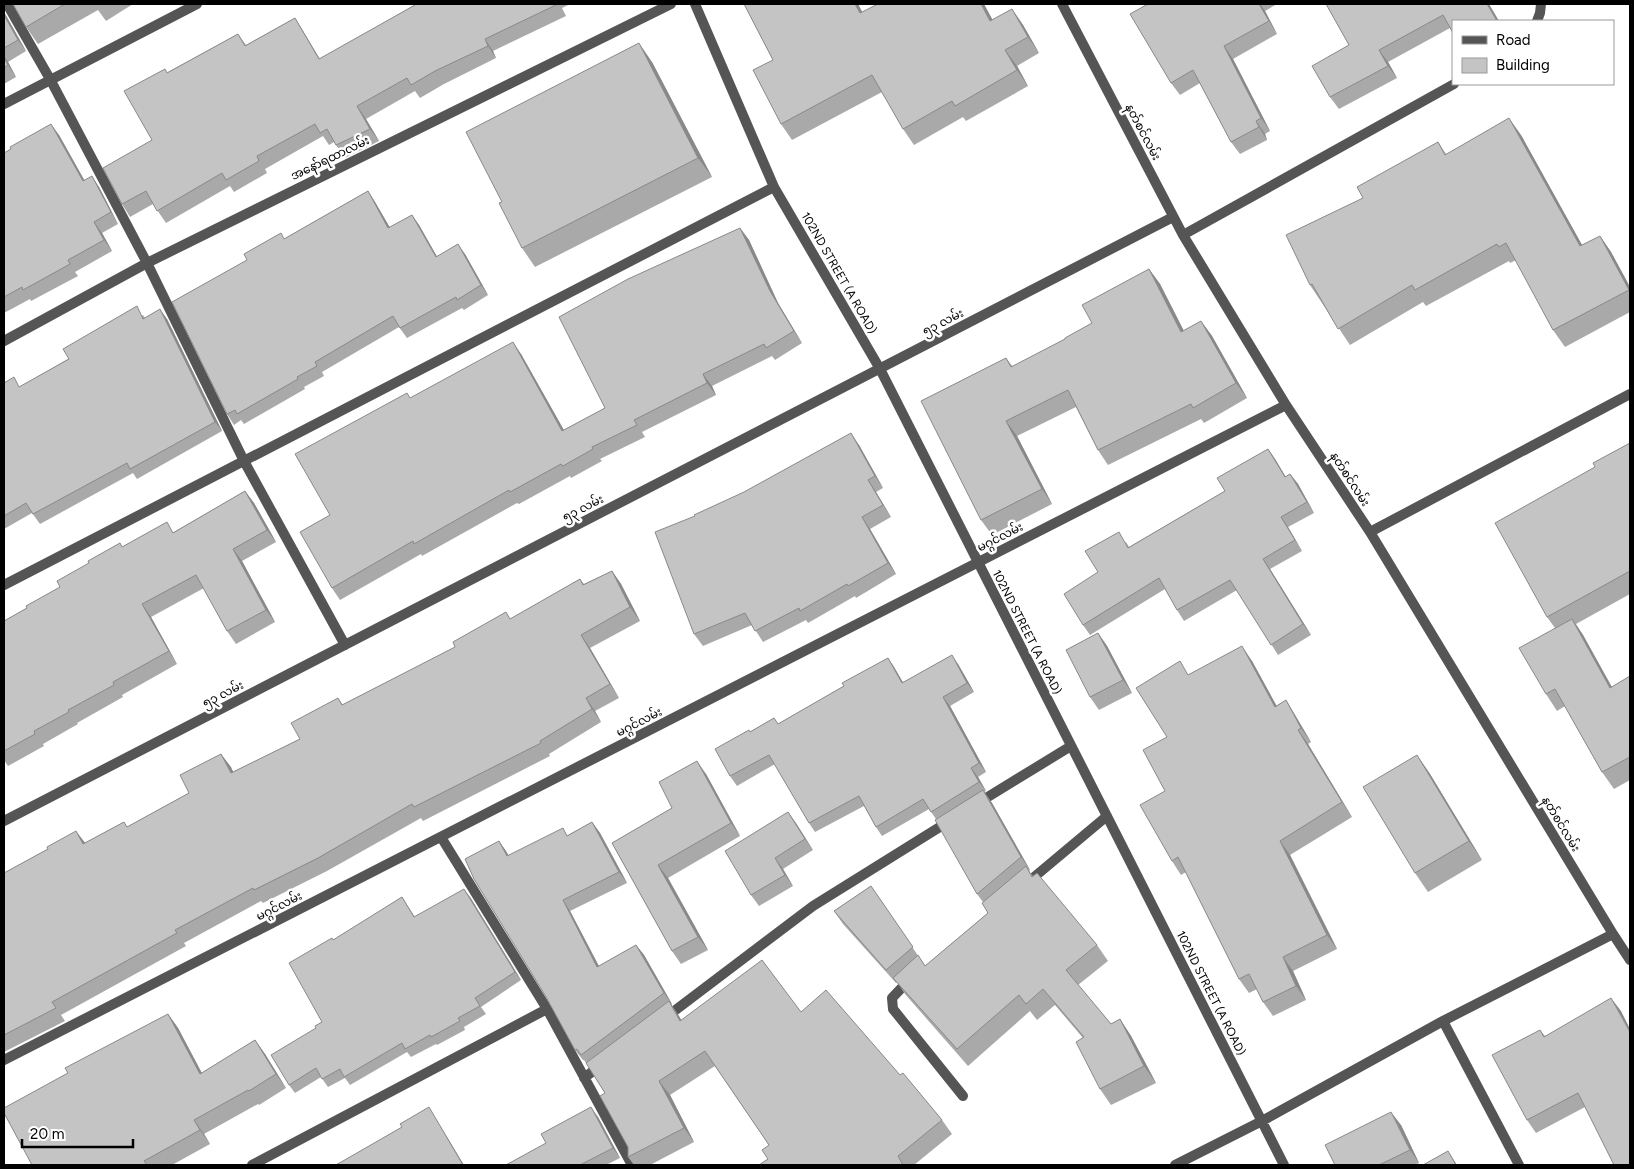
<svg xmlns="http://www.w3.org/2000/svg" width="1634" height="1169" viewBox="0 0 1634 1169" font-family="Figtree,'Noto Sans Myanmar',sans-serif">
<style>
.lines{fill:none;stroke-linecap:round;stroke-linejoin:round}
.street{stroke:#555;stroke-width:10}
.wall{fill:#a9a9a9}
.shaded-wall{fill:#898989}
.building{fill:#c4c4c4;stroke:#898989}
.labels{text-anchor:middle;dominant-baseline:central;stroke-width:5;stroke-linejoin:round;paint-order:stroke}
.street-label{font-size:12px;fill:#000;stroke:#fff}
</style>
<rect width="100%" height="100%" fill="#fff"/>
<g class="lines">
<path class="street" d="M7,4l43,75 97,184 97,198 101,184
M695,4l79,183 106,182 404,796
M1062,4l121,231 103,170 84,127 243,402 17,26
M1537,21l3,-8 1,-9
M4,104l193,-100
M1183,235l271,-151
M4,341l143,-78 524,-259
M1370,532l260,-138
M4,585l770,-398
M978,803l93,-57
M4,821l1169,-604
M441,837l106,172 85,156
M1027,883l80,-67
M910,979l-18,19 1,11 70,87
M665,1018l148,-112 138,-86
M1443,1021l76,144
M4,1060l1282,-655
M584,1078l17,-13
M252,1165l295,-156
M1175,1165l87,-44 181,-100 170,-87"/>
</g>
<path class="wall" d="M13,4h120l-27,17 -8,-11 -60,34 -12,-17z
M414,4h156l-8,4 4,8 -73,35 3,7 -52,26 -24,14 -5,-7 -49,28 13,22 -34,17 -11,-16 -5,3 -6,-9 -58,33 2,4 -33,19 -4,-6 -64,37 -13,-19 -23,13 -8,-13 30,-64 16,-68 70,-38 8,11 49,-27 8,13 17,28 95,-54z
M744,4h114l4,8 130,8 20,-11 11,16 16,28 -22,13 11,20 -62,35 -3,-4 -49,28 -11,-16 -21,-37 -90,48 -11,-16 -8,-64z
M1148,4h129l-12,7 12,23 -44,25 37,72 -5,3 2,6 -27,14 -9,-12 -31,-59 -20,12 -9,-12z
M1326,4h163l-39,24 -62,34 9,16 -58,31 -9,-12 19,-52z
M4,12l22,39 -18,11 8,15 -12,7z
M652,62l60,115 -177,90 -13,-19 -20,-46z
M59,135l25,45 15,7 19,37 -16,9 10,18 -37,21 3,4 -47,25 -1,-2 -26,14v-160z
M1521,135l61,110 18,-9 11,16 19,35v25l-65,35 -12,-17 -37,-70 -6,3 -1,-2 -83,45 -3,-4 -73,43 -40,-60 53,-87 75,-56 8,12z
M368,191l7,11 15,26 22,-13 7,10 18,32 28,-3 23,41 -24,15 -2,-2 -55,30 -8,-11 -77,45 2,4 -20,11 1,2 -61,35 -3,-4 -7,5 -7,-11 57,-175z
M740,228l9,12 29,63 24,40 -27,17 -3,-4 -60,30 4,9 -74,37 3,5 -45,22 2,2 -31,17 -1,-2 -51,28 -2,-1 -95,53 -1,-2 -81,46 -8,-12 -2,-73 81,-117 110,-44 43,76 41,-22z
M1149,269l11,15 24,47 17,-10 11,15 35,62 -43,25 -3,-4 -93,46 -10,-15 -22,-43 -59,29 35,68 -60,31 -11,-15 25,-162 7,9 52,-28 27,-16z
M143,315l2,3 22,1 55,112 -85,48 -4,-6 -93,51 -8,-11 -28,16v-146l16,4z
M1630,443v151l-54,30 7,11 29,52 18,-11v104l-16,9 -12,-17 -37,-66 -8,5 -11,-17 9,-66 -8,-11 48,-150z
M859,445l24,43 -7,4 15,25 -21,12 26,45 -40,24 -1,-2 -47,27 -2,-3 -43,22 -11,-17 -49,21 -9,-12 1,-118z
M1268,449l7,10 11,18 4,-3 8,10 16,29 -26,14 14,24 -32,18 41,66 -33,20 -41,-65 -53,31 -7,-11 -12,-21 -75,46 -7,-10 15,-53 28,-30 3,5 96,-56z
M245,491l9,12 22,39 -34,19 33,61 -39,22 -9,-13 -23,-43 -53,29 26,47 -55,31 1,2 -46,26 1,1 -35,20 1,2 -36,20 -4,-6v-139l23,-13 33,-21 29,-24 31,-20 2,4 52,-15z
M612,571l9,13 19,37 -50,27 29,50 -24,13 6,11 -52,32 1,2 -127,65 -2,-3 -94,53 -64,32 -2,-2 -77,42 2,3 -125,69 4,6 -61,31v-179l44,-24 37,-6 39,-21 3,5 62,-34 32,-39 12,18 67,-33 38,-41 5,7 168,-86 69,-40 4,5z
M1098,633l9,13 25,47 -33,17 -9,-13z
M888,658l6,9 9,15 55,-18 16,28 -24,14 36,66 -8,5 8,14 -2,1 8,11 38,67 -1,1 4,5 64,69 11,16 -30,24 33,39 9,-5 11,17 25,47 -45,22 -11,-16 -17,-51 -28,-33 -18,15 -7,-9 -62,55 -63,-72 -8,-12 -1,1 -53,-59 -9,-13 37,-25 54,80 63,-53 -5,-11 -6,-8 -41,-75 -7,-10 -47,27 -6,-9 -12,-21 -49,26 -6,-9 -34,-59 -38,22 -7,-10 21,-45 23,-13 4,6 66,-38z
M1252,661l24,45 10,-6 9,15 16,27 -3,2 44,73 -62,38 47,94 -44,22 13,29 -33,16 -10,-14 -6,-13 -8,4 -10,-14 -53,-107 -5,3 -9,-14 -7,-70 2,-54 22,-63z
M1417,755l13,19 52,86 -54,32 -13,-19z
M706,774l34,62 -72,42 40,72 -27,14 -9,-13 -60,-108 60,-35z
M788,812l25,38 -30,19 10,17 -34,20 -8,-11z
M592,822l8,11 27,50 -57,28 29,55 37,-21 8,10 28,49h-1l10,16 120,-8 99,63 42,45 10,14 -38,31h-155l9,-6 1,-14 -54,-79 -45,29 24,47 -44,23h-16l-6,-8v-10l-23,-54 -19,-30 -2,-3h-1l-8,-10 -76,-209 10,15 59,-21z
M402,897l13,20 55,-20 51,83 -40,27 5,7 -22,13 1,3 -28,15 -1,-1 -25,13 -4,-5 -57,33 -5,-7 -17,9 -7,-10 -26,16 -6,-8 27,-57 6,-6 12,-82z
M1621,1011l-36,96 -49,26 -9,-13 13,-90 5,6z
M168,1014l10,14 24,45 53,-33 10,14 21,34 -27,17 -1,-1 -54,30 6,10 -38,21h-140l36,-92z
M598,1117l22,41 -14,7h-100z
M1401,1125l18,38 -4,2h-80z"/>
<path class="shaded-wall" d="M855,4h3l13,25 -11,-16z
M981,4h3l18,33 -12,-16z
M1259,4h1l5,7 12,23 -8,-13z
M1487,4h2l10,17h-2z
M1012,9l11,16 16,28 -11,-16z
M4,12l22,39 -8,-11 -14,-25z
M295,18l8,13 24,41 -8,-13z
M485,39l8,12 3,7 -8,-12z
M639,43l13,19 60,115 -14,-19z
M1224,46l9,13 37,72 -9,-13z
M1005,50l12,16 11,20 -11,-16z
M1379,50l9,12 9,16 -9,-12z
M4,56l4,6 8,15 -8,-12z
M357,106l9,13 13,22 -9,-12z
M1509,118l12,17 71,128 -12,-17z
M1256,121l9,13 2,6 -8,-13z
M51,124l8,11 32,57 -8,-11z
M92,176l7,11 19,37 -7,-12z
M368,191l7,11 21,36 -8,-10z
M412,215l7,10 24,42 -7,-10z
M94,222l8,11 10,18 -8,-11z
M740,228l9,12 29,63 24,40 -8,-12 -24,-40z
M1600,236l11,16 19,35v5z
M458,244l7,10 23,41 -7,-10z
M1149,269l11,15 32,63 -11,-15z
M160,309l7,10 55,112 -7,-9z
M1201,321l11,15 35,62 -11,-15z
M513,342l8,12 50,89 -9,-12z
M703,374l9,12 4,9 -9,-12z
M1006,421l11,15 35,68 -10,-15z
M851,433l8,12 24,43 -8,-12z
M1268,449l7,10 17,29 -7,-11z
M1290,474l8,10 16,29 -7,-11z
M868,480l8,12 15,25 -8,-12z
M245,491l9,12 22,39 -9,-12z
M862,517l8,12 26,45 -8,-11z
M1281,517l7,10 14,24 -7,-11z
M233,549l9,12 33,61 -9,-12z
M1263,559l7,10 41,66 -8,-11z
M612,571l9,13 19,37 -10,-14z
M142,604l9,13 26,47 -8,-13z
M1572,619l11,16 38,69 -11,-16z
M1098,633l9,13 25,47 -9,-13z
M581,635l9,13 29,50 -9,-14z
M1242,646l10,15 33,60 -10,-14z
M952,655l6,9 16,28 -7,-9z
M888,658l6,9 14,25 -6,-9z
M943,697l7,9 36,66 -7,-9z
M586,698l9,13 6,11 -9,-13z
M1286,700l9,15 16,27 -10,-14z
M1298,730l10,14 44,73 -10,-15z
M221,754l10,13 9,19 -9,-13z
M1417,755l13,19 52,86 -13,-19z
M697,761l9,13 34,62 -9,-13z
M971,768l7,9 8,14 -7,-9z
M983,790l9,13 38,67 -9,-13z
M788,812l8,11 17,27 -8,-11z
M592,822l8,11 27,50 -8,-11z
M76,831l10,13h-3z
M499,841l7,10 9,16 -8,-11z
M1280,841l10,14 47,94 -10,-14z
M775,858l8,11 10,17 -8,-11z
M658,865l10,13 40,72 -10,-13z
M464,889l6,8 51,83 -6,-8z
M563,900l7,11 35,67 -8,-11z
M636,945l8,10 28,49 -8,-11z
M1283,957l10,14 13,29 -10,-14z
M1611,998l10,13 9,18v3z
M669,1001l10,15 11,19 -10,-14z
M168,1014l10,14 32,61 -10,-15z
M1120,1019l11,17 25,47 -12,-17z
M255,1040l10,14 21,34 -10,-14z
M659,1081l11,14 24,47 -10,-14z
M429,1107l6,10 29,48h-1z
M591,1107l7,10 22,41 -7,-10z
M1391,1112l10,13 18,38 -9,-13z
M194,1120l10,14 6,10 -10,-14z
M1448,1151l9,14h-1z"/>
<path class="building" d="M13,4h52l-39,23z
M414,4h144l-73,35 3,7 -53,25 -24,14 -4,-7 -50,28 13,23 -34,16 -9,-16 -7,4 -5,-9 -58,32 2,5 -33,19 -4,-7 -65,38 -11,-20 -24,13 -19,-36 49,-28 -28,-49 41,-22 2,4 71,-39 7,12 50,-28 24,41 96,-54z
M744,4h111l5,9 18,-9h103l9,17 22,-12 16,28 -23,13 12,20 -62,36 -3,-5 -49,28 -31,-54 -91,49 -28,-54 20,-10z
M1148,4h111l10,17 -45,25 37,72 -5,3 3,6 -28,15 -38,-72 -22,13 -41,-69z
M1326,4h161l10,17h-44v12l-10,-18 -64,35 9,16 -58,31 -18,-31 37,-21z
M4,15l14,25 -14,8z
M639,43l59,115 -176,90 -23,-45 3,-1 -36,-70z
M4,57l4,8 -4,3z
M1509,118l71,128 20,-10 29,54 -76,40 -47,-87 -7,4 -2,-3 -82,46 -3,-5 -74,44 -26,-45 -2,1 -24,-50 77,-37 -6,-11 81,-45 7,13z
M51,124l32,57 9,-5 19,36 -17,10 10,18 -36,20 2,4 -47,26 -1,-3 -18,10v-144l7,-4 -1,-2z
M368,191l20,37 24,-13 24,42 22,-13 23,41 -24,15 -1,-3 -56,31 -7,-12 -78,46 2,4 -20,11 1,2 -61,35 -2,-4 -8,4 -55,-112 75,-42 -3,-6 37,-21 3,6z
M740,228l30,63 24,40 -28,17 -2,-4 -61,30 4,9 -73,37 3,5 -45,22 1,2 -30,17 -2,-2 -51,28 -1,-2 -95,54 -1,-3 -81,47 -32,-56 30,-17 -35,-61 112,-61 3,5 103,-56 49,89 43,-23 -46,-91 69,-38z
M1149,269l32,63 20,-11 35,62 -43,25 -2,-4 -93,46 -30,-60 -62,31 36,68 -61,31 -60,-119 85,-43 5,9 54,-28v-1l27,-15 -10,-18z
M137,306l6,13 17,-10 55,113 -85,47 -3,-6 -94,51 -7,-11 -22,13v-133l10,-6 5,10 50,-28 -6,-10z
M851,433l24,43 -7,4 15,25 -21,12 26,46 -40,23 -1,-2 -47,27 -1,-3 -44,23 -10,-18 -51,21 -39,-102 40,-16 -1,-1 50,-23z
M1630,443v128l-83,46 -52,-94 100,-56 -2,-4z
M1268,449l17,28 5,-3 17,28 -26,15 14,23 -32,19 40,65 -32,21 -41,-65 -53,30 -18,-32 -76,47 -19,-31 34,-22 -13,-21 34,-19 9,16 97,-57 -8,-13z
M245,491l22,39 -34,19 33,61 -39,21 -31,-56 -54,29 27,47 -56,31 1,3 -46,25 1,2 -35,19 1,3 -31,17v-130l23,-13 -1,-2 34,-19 -3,-6 32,-18 -1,-2 32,-18 2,4 45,-25 6,11z
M612,571l18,36 -49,28 29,49 -24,14 6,11 -52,32 1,2 -127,64 -2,-3 -94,54 -64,32 -1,-2 -78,42 2,3 -125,69 4,6 -52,27v-162l44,-24 -1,-2 29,-16 7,13 41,-22 3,5 62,-34 -9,-18 41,-21 10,19 69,-34 -9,-16 47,-25 4,7 113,-58 -2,-5 53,-30 4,7 70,-40 3,6z
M1572,619l38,69 20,-12v81l-28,15 -47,-83 -9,5 -27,-46z
M1098,633l25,47 -33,17 -24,-47z
M1242,646l33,61 11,-7 15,28 -3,2 44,72 -62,39 47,94 -44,22 13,29 -33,16 -14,-28 -10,5 -61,-122 -6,4 -32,-56 25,-14 -22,-41 24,-13 -31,-49 44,-27 8,14z
M952,655l15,28 -24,14 36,66 -8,5 8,14 -48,30 -8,-13 -47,28 -17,-31 -50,27 -40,-68 -39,21 -15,-27 34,-19 1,2 24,-14 4,6 66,-38 -2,-3 46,-25 14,25z
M1417,755l52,86 -54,32 -52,-86z
M697,761l34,62 -73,42 40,72 -26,14 -60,-108 60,-35 -13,-26z
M983,790l38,67 -44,37 -42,-74z
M788,812l17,27 -30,19 10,17 -34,20 -26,-44z
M592,822l27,50 -56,28 34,67 39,-22 28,48 -83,62 -4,-6 -2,1 -30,-55 -71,-116 -9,-20 34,-18 8,15 56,-28 4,8z
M1026,866l6,11 5,-4 60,72 -31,25 45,54 9,-5 24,47 -44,23 -24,-47 8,-5 -41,-48 -17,15 -7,-9 -62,54 -64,-71 25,-23 7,11 63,-53 -6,-10z
M871,886l42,61 -27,23 -52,-59z
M464,889l51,83 -40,26 5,8 -22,12 2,3 -29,16 -1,-2 -25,14 -3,-6 -58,34 -4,-8 -18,10 -6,-11 -27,17 -18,-30 45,-27 -1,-2 7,-4 -33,-59 43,-25 1,2 69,-43 12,20z
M762,960l39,52 25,-22 74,85 3,-2 39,47 -44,36 5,9h-144l9,-6 -6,-9 7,-5 -64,-94 -46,30 25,47 -56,29v-10l-28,-51 5,-3 -19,-30 83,-62 11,20z
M1611,998l19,34v133h-16l-36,-72 -51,27 -35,-65 48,-25 4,7z
M168,1014l32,60 55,-34 21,34 -27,17 -1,-1 -54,30 6,10 -56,31 3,4h-115l-28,-52v-5l64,-35 -3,-5z
M429,1107l34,58h-127l66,-38 -2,-3z
M591,1107l22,41 -33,17h-74l40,-22 -5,-9z
M1391,1112l19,38 -31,15h-44l-10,-20z
M1448,1151l8,14h-33z"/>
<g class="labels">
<g class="street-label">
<text transform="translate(1143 132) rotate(62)">နတ်စင်လမ်း</text>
<text transform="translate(330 158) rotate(-26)">အနော်ရထာလမ်း</text>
<text transform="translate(839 273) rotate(60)">102ND STREET (A ROAD)</text>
<text transform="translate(943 322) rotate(-27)">၅၃ လမ်း</text>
<text transform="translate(1350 479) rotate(57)">နတ်စင်လမ်း</text>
<text transform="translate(583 508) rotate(-27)">၅၃ လမ်း</text>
<text transform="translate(1000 537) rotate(-27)">မဂ္ဂင်လမ်း</text>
<text transform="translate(1027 632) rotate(63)">102ND STREET (A ROAD)</text>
<text transform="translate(223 694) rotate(-27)">၅၃ လမ်း</text>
<text transform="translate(639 722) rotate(-27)">မဂ္ဂင်လမ်း</text>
<text transform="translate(1561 824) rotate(59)">နတ်စင်လမ်း</text>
<text transform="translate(279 906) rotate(-27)">မဂ္ဂင်လမ်း</text>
<text transform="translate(1211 993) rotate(63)">102ND STREET (A ROAD)</text>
</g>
</g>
<rect width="1634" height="1169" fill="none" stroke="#000000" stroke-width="10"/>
<rect x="1452" y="20" width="162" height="65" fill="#ffffff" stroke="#999999"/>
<rect x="1462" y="36" width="25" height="8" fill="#555555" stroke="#999999"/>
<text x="1496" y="45" font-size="15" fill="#000000">Road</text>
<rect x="1462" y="58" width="25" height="15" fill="#c4c4c4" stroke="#999999"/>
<text x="1496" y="70" font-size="15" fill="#000000">Building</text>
<path d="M22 1139v8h111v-8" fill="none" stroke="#000000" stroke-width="2.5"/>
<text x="30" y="1139" font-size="15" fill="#000000" stroke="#ffffff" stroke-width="4" paint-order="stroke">20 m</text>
</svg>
